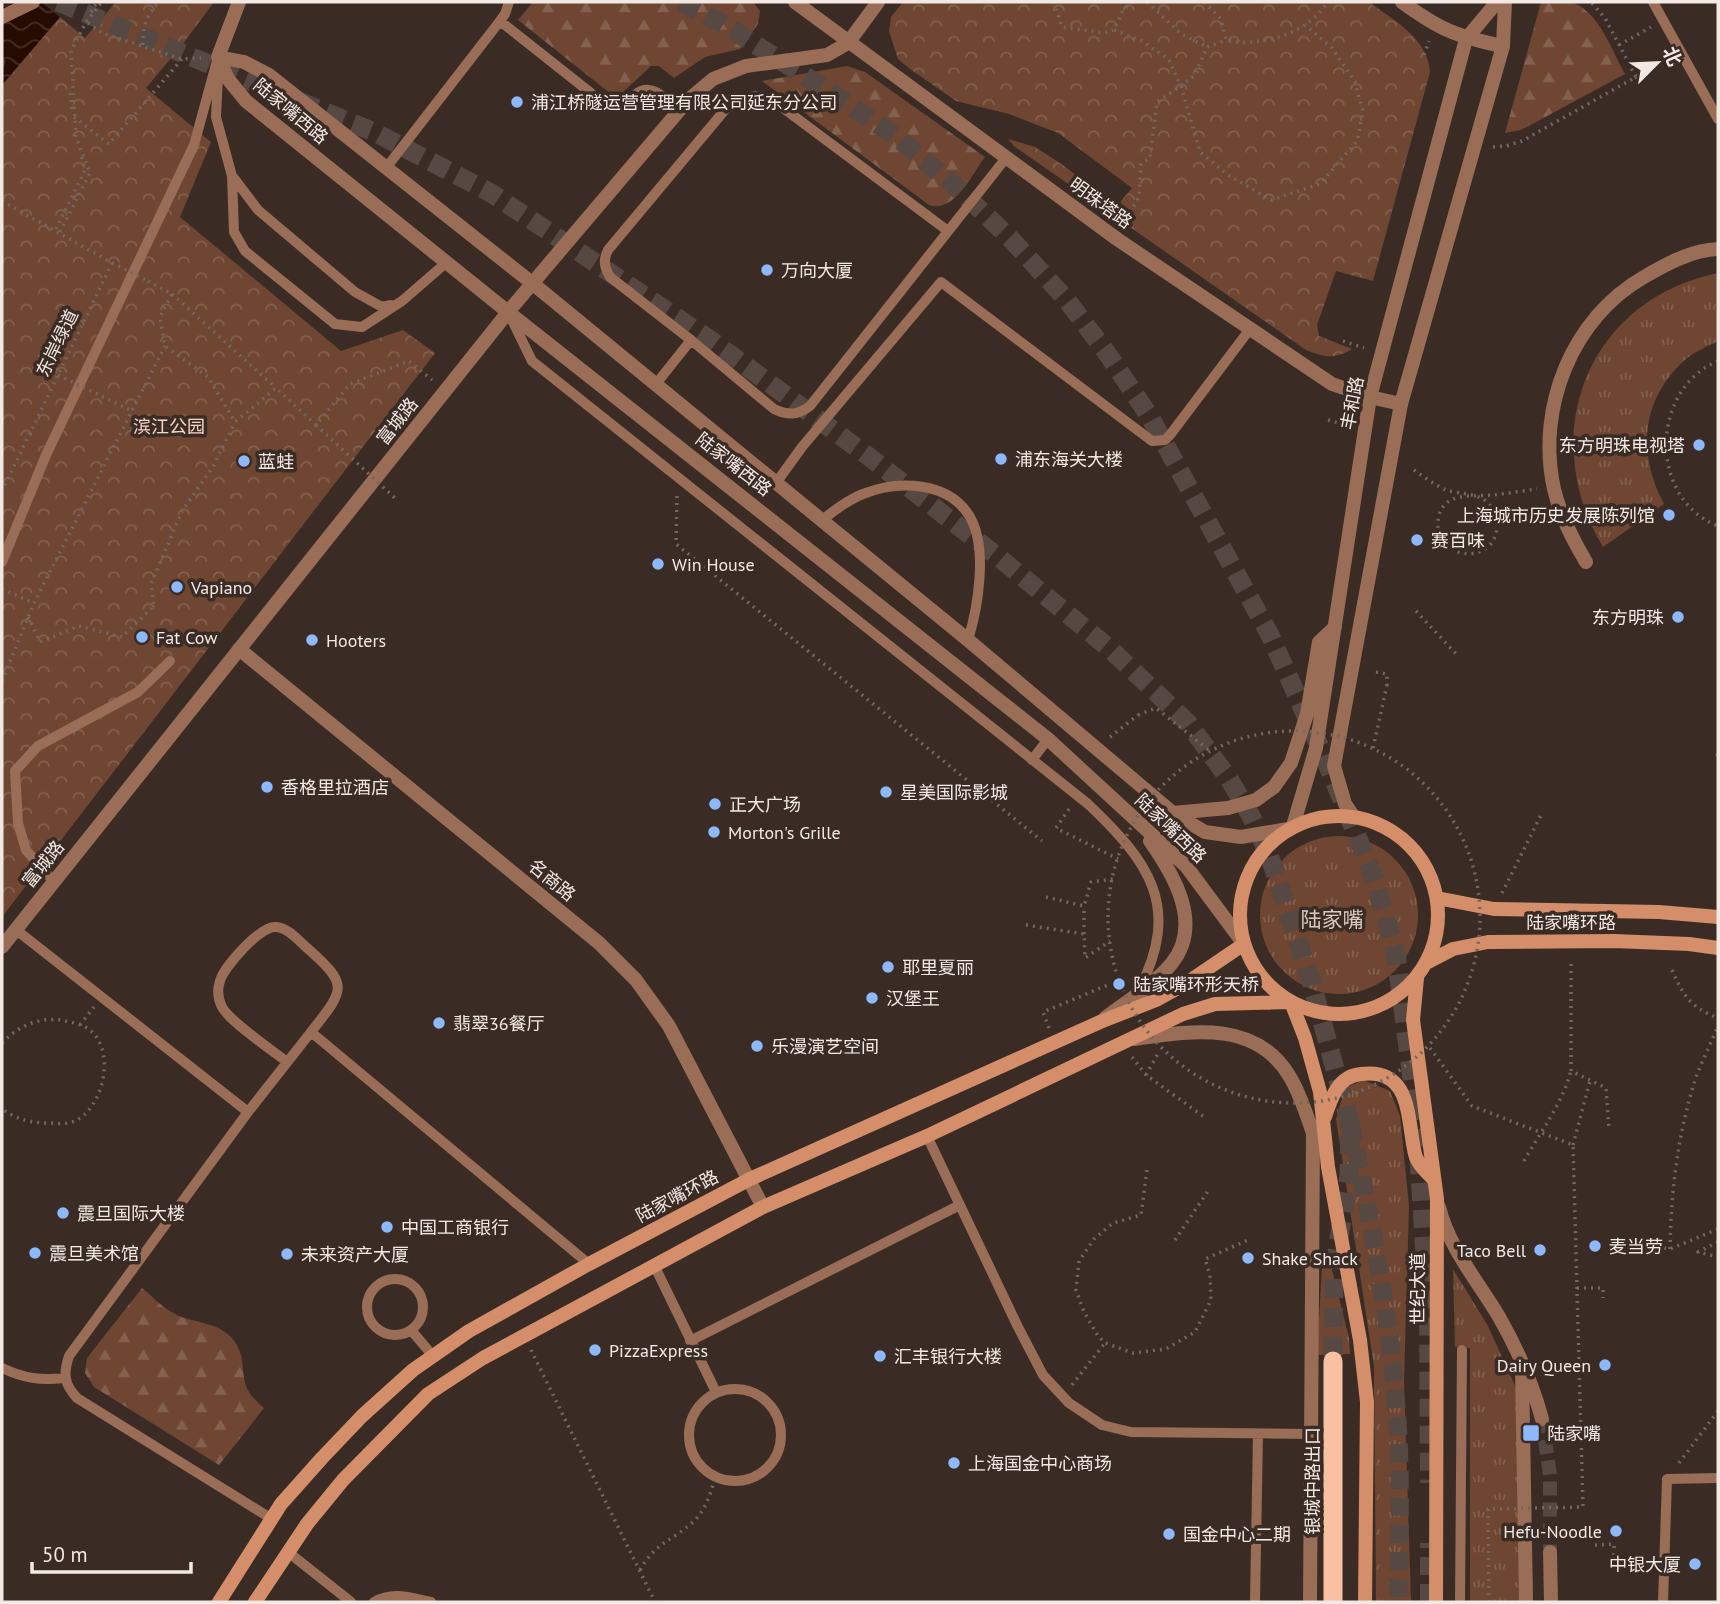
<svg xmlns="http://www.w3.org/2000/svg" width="1720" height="1604" viewBox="0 0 1720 1604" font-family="'PT Sans','Noto Sans SC',sans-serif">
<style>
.grass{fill:url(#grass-tufts)}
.forest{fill:url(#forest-firs)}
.park{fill:url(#park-crowns)}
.water{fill:url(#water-waves)}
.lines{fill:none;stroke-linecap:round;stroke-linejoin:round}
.tertiary-tunnel{stroke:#564842;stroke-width:14;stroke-dasharray:14 7;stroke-linecap:butt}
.primary-tunnel{stroke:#564842;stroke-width:18;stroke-dasharray:18 9;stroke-linecap:butt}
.trunk-tunnel{stroke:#564842;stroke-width:19;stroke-dasharray:19 10;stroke-linecap:butt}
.path{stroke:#736760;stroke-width:3.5;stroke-dasharray:2 5;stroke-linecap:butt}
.service{stroke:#996d56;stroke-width:10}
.pedestrian{stroke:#996d56;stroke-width:14}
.minor{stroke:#996d56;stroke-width:14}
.tertiary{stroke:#996d56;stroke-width:14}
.secondary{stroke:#d48f6a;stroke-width:14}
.trunk{stroke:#fac0a2;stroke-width:19}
.path-bridge{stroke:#736760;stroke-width:3.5;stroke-dasharray:2 5;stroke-linecap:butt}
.poi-dot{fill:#8db9fc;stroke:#3a2c25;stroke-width:2.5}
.labels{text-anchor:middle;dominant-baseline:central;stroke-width:7;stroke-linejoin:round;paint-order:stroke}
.poi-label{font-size:18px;fill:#f2e9e4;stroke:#3a2c25;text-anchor:start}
.street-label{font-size:18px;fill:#f2e9e4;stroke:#3a2c25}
.park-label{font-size:18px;fill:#f6d3c2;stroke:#3a2c25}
.quarter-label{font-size:21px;fill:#dbc9bf;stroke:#3a2c25}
</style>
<defs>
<pattern id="grass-tufts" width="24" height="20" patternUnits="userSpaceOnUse" patternTransform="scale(1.75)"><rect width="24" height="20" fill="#6e4631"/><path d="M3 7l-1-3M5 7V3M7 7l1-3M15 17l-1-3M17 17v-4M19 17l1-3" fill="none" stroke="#83614f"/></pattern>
<pattern id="forest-firs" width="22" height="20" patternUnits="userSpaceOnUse" patternTransform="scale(1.75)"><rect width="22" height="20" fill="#6e4631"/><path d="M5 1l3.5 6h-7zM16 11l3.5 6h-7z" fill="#83614f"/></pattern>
<pattern id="park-crowns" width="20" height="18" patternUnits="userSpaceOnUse" patternTransform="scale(1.75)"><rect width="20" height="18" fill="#6e4631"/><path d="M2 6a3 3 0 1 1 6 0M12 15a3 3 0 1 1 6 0" fill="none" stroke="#83614f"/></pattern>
<pattern id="water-waves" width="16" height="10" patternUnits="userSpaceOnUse" patternTransform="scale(1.75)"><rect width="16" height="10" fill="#250b00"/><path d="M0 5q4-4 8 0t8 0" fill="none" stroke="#452f25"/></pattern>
</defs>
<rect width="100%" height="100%" fill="#3a2c25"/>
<path class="grass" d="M1718,273v68c-10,5 -24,11 -33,19 -44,39 -48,94 -21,144l-61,43c-67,-112 -16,-247 115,-274z
M1260 915a79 79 0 1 1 158 0a79 79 0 1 1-158 0Z
M1363,1080l27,11 10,25 9,90 -5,176 7,220h-35l-2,-236 -38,-247 9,-31z
M1322,1266h9l18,72 1,16 -33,1z
M1453,1269l35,57 29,64 15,173 1,39h-63v-254l-15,-1z"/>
<path class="forest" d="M533,2h220l7,9 -2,13 -18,25 -35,8 -31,21 -15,-12h-8l-31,29 -9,-1 -93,-74z
M1541,2c10,0 25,-2 33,1 26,11 38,48 51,71l-104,56 -16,3z
M847,66l18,6 120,85c-13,17 -31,57 -56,48l-167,-124z
M142,1288c11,9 22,21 35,27 18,8 39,7 54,22 14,16 10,27 14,45 2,11 11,19 19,26l-45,57 -125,-78 -9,-14 2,-15z"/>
<path class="park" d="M116,2h98l-32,43 -36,43 65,54 -31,75 161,134 62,-21 32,23 -433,564v-832l58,-68 25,21z
M903,2h466c24,18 59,36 61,70l-57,209 -37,-10 -19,54 2,11 33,13c-17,11 -29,8 -46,1l-292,-204 -6,-7 27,8 25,16 57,43 15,-18 -74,-55 -49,-19 -53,-13 -46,-32 -12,-10 -9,-28 2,-14z"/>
<path class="water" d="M2,2h39l19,15 -58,68v-12l4,-12 -4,-3z"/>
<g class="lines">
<path class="tertiary-tunnel" d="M1542,1419l8,56v77"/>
<path class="primary-tunnel" d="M1415,1102l13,208 1,173
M1350,1124c21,96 40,192 47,291 5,62 2,125 1,187
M1429,1602v-59"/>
<path class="trunk-tunnel" d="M58,2l316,130 117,61 221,148 156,115 129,100 113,93 78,74 41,56 22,37 18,39 41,122 40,147 -1,52 -15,93 -1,92
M681,2l42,22 107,68 65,44 59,49 56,53 56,61 43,57 41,61 120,218 56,126 49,119 21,75 19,147"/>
<path class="path" d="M1054,2l8,25 42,6 9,-3
M1133,2l-10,8 -9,20 30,12 25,18 12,26 14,-11 12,-28 19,-7
M1147,2l33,31 27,14
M1204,2l17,17 5,21c33,8 83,-6 101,-38
M91,12l6,-10
M88,23l14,10 80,26 19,-1
M143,45c-1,-17 4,-31 16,-43
M1619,45l32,-18
M1424,55l5,-14
M1636,77l5,10
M70,93l2,20
M74,117l35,27 73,-85
M1493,147l13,-1 16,-5 114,-64 -31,-59 -14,-16
M2,201l110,62 -110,228
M1124,225l15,-29 2,-32 9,-6 7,-56 24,-16 19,66 28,23 43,25 49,-16 37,-43 6,-29 -8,-30 -23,-34 -27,-23
M56,229l29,-59 -4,-15
M60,232l30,-59 -14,-36 -5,-86 15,-29 16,-20
M148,281l24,13 -12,23 5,29 43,31 27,45 41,-34 40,37 34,-41 59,-23 23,19
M172,294l104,94
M1343,341l21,7
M1718,361c-68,28 -70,138 0,165
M1328,420l22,6
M1566,449l99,5
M1414,470c10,7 21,15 32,20 13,4 31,3 41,12 7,7 10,15 10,24 -1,40 -63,35 -59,-5 3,-31 36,-24 56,-26 14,-2 29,-4 43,-6
M677,496l-1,48 366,297
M2,589l32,14
M1416,611l43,46
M28,617l12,25 39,-16 43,11 32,-31 -3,-22 31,-73 31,-44 22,-45
M1376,672l11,2v11
M2,681l32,-78 131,-257
M1110,737l28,-22
M1716,754l2,1
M1069,809l-13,19 62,31
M1502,893l40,-80
M1046,897l38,9 7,-24 22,-3
M1026,925l58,9 1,24 25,-17
M1084,934v-28
M1571,964v107l35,17 3,42
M1672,970c12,27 18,37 46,48
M80,1025l14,-18
M1049,1028l-6,-16 77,-32
M2,1043c15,-16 36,-26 58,-23 11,2 23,4 31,11 25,22 12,77 -16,90 -9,4 -18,2 -27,2 -17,0 -32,-4 -46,-14
M1132,1057l14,18 61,44
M1146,1075l13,-23
M1573,1145l17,-64
M1524,1161c17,-30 38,-57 47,-90
M1147,1170l-6,45 -28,8 -19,16 -15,22 -3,29 8,22 14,24 7,7 28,10 33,-4 29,-17 16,-32 -1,-25 -5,-16 43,-19
M1175,1240l33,-49
M1718,1242l-20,10 20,5
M1664,1248l6,1 48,-20
M1670,1249c1,-56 7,-109 23,-162 6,-21 17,-41 25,-61
M1577,1288h26v10
M531,1350l124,252
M1072,1385l33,-42
M1679,1463l39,-52
M1595,1545l19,-1v13
M640,1570c16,-28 32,-29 53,-48 13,-12 18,-29 22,-45"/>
<path class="service" d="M1653,2l65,117
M500,21l5,-7 4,-12
M218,75l-2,42 16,59 2,56 11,19 90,73 27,3 40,-26 45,-39
M386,168l114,-147 101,80 12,7c13,-2 14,-6 23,-14 15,-13 32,7 43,16
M233,177l25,33 97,82 27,15 9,-2
M511,318l21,43 556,443c61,58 94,102 51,186
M691,340l-81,-63c-6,-10 -7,-17 -2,-27l121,-145c16,-11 29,-11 46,-3l173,129
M656,384l35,-44 83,69c14,7 24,6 36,-3l196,-248
M776,483l26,-36 139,-165 211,159 13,-1 5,-5 80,-106
M822,520c13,-10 26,-20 41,-26 35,-14 86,-13 107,23 18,31 8,91 -2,123
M2,562l44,-107 148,-310 24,-88
M1032,760l16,-21
M54,882l-28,-32 -8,-27 -3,-52 23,-25 100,-54 32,-31
M15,929l233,183
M287,1062c-15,-12 -57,-40 -65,-55 -4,-8 -5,-17 -2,-26 4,-14 39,-54 55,-54 12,0 22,12 31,20 43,38 40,41 5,85
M927,1136l91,191 25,48 26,28 33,22 29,7 179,2
M654,1265l62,127
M367 1307a28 28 0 1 1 56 0a28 28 0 1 1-56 0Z
M411,1330l22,26
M690,1341l270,-136
M2,1368c21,10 39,13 62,10
M689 1435a46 46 0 1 1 92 0a46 46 0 1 1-92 0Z
M272,1519l-195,-121c-13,-14 -14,-24 -8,-42l179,-244 63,-80 278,232
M288,1552l63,50
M374,1602c19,-11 37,-4 57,0
M1255,1602l3,-168
M1460,1602l2,-252
M1663,1602l4,-123 51,-1"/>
<path class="pedestrian" d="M2,17l31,-15
M1586,562c-14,-24 -26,-47 -32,-73 -18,-81 18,-171 90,-212 22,-13 48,-27 74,-28"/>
<path class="minor" d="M795,2l322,237 215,145 38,13 31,7
M1402,2c37,27 55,35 101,44l2,-44
M1466,39l31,-37
M218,57l26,5 25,13 263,208
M218,57l10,22 18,22 262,211
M218,57l21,-55
M239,649l360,294 37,37 33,46 94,181
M2,947l506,-635 180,-212 25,-21 33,-13 81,-11 21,-12 30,-41"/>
<path class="tertiary" d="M532,283l436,357 205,173 32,19 36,5 47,-8
M508,312l540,427 138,127 58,78
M1173,813l55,-5 28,-8 18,-13 17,-24 16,-49 12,-72 16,-15
M1353,816l-8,-12 -11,-38 67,-362 102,-358
M1293,826l23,-78 54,-351 96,-358
M1105,1018c22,-17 49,-33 67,-55 31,-39 2,-88 -22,-122
M1135,1039c55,-8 121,-20 155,38 12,20 18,43 26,65
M1439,1207c10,41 38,73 59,108 19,33 34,67 44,104
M1522,1369l4,233
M1550,1552l1,50
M1310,1602l3,-467"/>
<path class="secondary" d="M1240 915a99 99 0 1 1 198 0a99 99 0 1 1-198 0Z
M1437,898l57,11 165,3 59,5
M1428,962l25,-13 35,-7 126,-1 75,3 29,4
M1417,978l-4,42 24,179 -1,403
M1291,1002l14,36 15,54 8,75 32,173 7,62 -2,200
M1325,1117c6,-19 13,-41 36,-43 52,-7 46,48 54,80 2,10 12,18 19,26
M219,1602l62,-98 41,-46 40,-42 51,-46 56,-39 120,-67 161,-85 350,-157 56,-22 29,-16 59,-40
M255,1602l52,-78 36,-44 85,-86 55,-36 280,-151 164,-71 256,-122 32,-10 76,-2"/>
<path class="trunk" d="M1333,1361v241"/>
<path class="path-bridge" d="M112,263l36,18
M58,375l74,36
M316,425l81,75
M1138,715l18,-7 54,43
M1108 917a186 186 0 1 1 372 0a186 186 0 1 1-372 0Z
M1373,748l14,-63
M1430,1048l42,58 101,39 10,362 -95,2 1,93"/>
</g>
<g class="poi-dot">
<circle cx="517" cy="102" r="7"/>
<circle cx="767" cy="270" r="7"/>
<circle cx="1699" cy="445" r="7"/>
<circle cx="1001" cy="459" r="7"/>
<circle cx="244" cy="461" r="7"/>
<circle cx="1669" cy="515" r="7"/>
<circle cx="1417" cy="540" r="7"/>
<circle cx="658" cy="564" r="7"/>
<circle cx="177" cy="587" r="7"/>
<circle cx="1678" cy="617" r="7"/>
<circle cx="142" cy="637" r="7"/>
<circle cx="312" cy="640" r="7"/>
<circle cx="267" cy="787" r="7"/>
<circle cx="886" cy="792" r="7"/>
<circle cx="715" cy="804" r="7"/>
<circle cx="714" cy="832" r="7"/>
<circle cx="888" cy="967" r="7"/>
<circle cx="1119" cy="984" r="7"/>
<circle cx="872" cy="998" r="7"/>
<circle cx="439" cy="1023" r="7"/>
<circle cx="757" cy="1046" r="7"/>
<circle cx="63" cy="1213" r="7"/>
<circle cx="387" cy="1227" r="7"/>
<circle cx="1595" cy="1246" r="7"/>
<circle cx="1540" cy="1250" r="7"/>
<circle cx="35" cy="1253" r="7"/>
<circle cx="287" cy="1254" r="7"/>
<circle cx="1248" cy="1258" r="7"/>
<circle cx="595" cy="1350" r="7"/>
<circle cx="880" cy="1356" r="7"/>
<circle cx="1605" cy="1365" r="7"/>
<rect x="1522" y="1424" width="18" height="18" rx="3.5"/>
<circle cx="954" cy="1463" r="7"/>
<circle cx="1616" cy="1531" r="7"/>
<circle cx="1169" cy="1534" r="7"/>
<circle cx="1695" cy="1564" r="7"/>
</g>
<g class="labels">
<g class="poi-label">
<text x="531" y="102">浦江桥隧运营管理有限公司延东分公司</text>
<text x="781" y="270">万向大厦</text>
<text x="1685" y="445" text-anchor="end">东方明珠电视塔</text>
<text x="1015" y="459">浦东海关大楼</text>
<text x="258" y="461">蓝蛙</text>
<text x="1655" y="515" text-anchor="end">上海城市历史发展陈列馆</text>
<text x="1431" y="540">赛百味</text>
<text x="672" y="564">Win House</text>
<text x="191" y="587">Vapiano</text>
<text x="1664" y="617" text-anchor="end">东方明珠</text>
<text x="156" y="637">Fat Cow</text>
<text x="326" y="640">Hooters</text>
<text x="281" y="787">香格里拉酒店</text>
<text x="900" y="792">星美国际影城</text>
<text x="729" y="804">正大广场</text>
<text x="728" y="832">Morton's Grille</text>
<text x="902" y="967">耶里夏丽</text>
<text x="1133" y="984">陆家嘴环形天桥</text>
<text x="886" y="998">汉堡王</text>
<text x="453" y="1023">翡翠36餐厅</text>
<text x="771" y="1046">乐漫演艺空间</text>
<text x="77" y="1213">震旦国际大楼</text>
<text x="401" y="1227">中国工商银行</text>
<text x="1609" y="1246">麦当劳</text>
<text x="1526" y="1250" text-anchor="end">Taco Bell</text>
<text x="49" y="1253">震旦美术馆</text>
<text x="301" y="1254">未来资产大厦</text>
<text x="1262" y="1258">Shake Shack</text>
<text x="609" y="1350">PizzaExpress</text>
<text x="894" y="1356">汇丰银行大楼</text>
<text x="1591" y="1365" text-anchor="end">Dairy Queen</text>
<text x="1547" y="1433">陆家嘴</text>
<text x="968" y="1463">上海国金中心商场</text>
<text x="1602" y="1531" text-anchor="end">Hefu-Noodle</text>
<text x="1183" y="1534">国金中心二期</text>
<text x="1681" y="1564" text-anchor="end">中银大厦</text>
</g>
<g class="street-label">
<text transform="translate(291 111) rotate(40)">陆家嘴西路</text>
<text transform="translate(1101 203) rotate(36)">明珠塔路</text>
<text transform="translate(57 343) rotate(-64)">东岸绿道</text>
<text transform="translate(1352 403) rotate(-79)">丰和路</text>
<text transform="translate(397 421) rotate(-52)">富城路</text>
<text transform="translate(734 464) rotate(38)">陆家嘴西路</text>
<text transform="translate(1171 828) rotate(44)">陆家嘴西路</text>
<text transform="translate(43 864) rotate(-51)">富城路</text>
<text transform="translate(552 880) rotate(39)">名商路</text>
<text x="1571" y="922">陆家嘴环路</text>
<text transform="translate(677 1196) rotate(-28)">陆家嘴环路</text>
<text transform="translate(1417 1289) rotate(-90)">世纪大道</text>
<text transform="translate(1312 1481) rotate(-90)">银城中路出口</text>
</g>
<g class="park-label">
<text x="169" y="426">滨江公园</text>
</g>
<g class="quarter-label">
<text x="1332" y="919">陆家嘴</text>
</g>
</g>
<rect width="1720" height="1604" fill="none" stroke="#f2e9e4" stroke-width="7"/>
<g transform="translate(1657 63) rotate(66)" stroke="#3a2c25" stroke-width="5" paint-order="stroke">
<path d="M0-5L12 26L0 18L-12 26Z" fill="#f2e9e4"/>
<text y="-10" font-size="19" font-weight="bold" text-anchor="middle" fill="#f2e9e4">北</text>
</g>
<path d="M32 1562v10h159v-10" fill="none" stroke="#f2e9e4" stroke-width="3.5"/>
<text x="42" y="1562" font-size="21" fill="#f2e9e4" stroke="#3a2c25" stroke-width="5" paint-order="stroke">50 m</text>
</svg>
